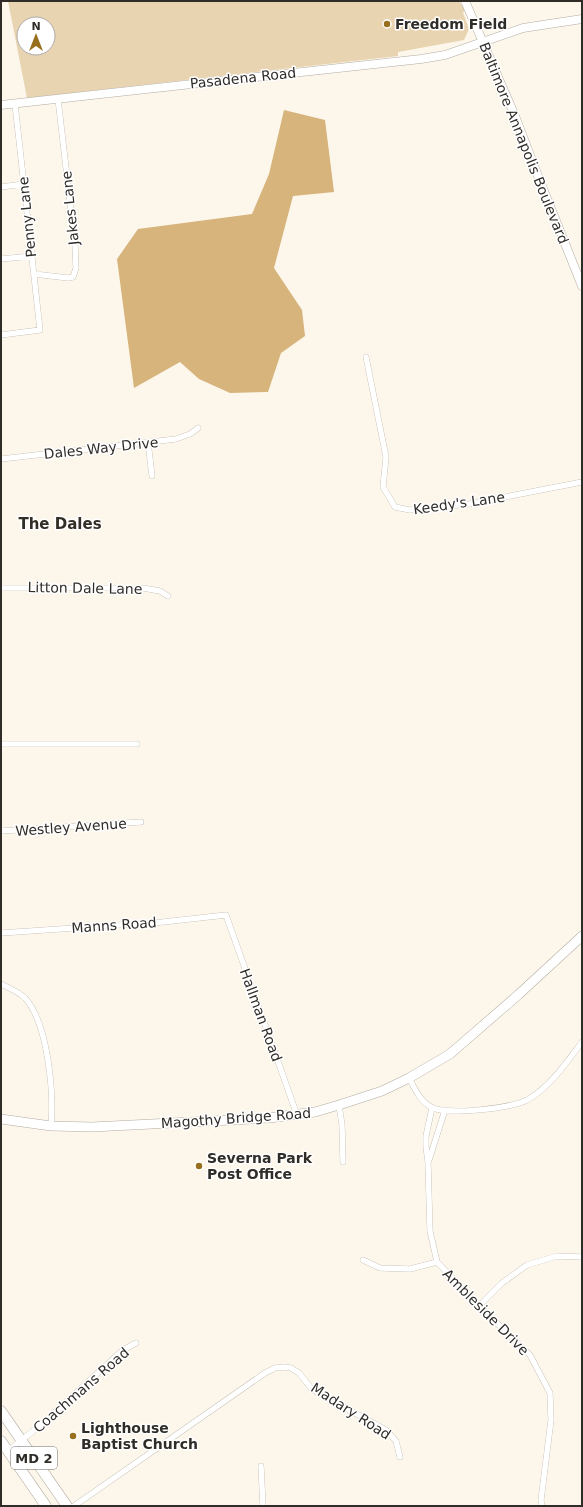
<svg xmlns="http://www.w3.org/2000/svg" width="583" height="1507" viewBox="0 0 583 1507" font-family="'DejaVu Sans',sans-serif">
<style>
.green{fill:#e9d4b1;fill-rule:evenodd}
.forest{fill:#d6b47c}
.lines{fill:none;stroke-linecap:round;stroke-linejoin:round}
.street-casing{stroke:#b2aca2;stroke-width:6}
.secondary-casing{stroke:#b2aca2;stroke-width:9}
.primary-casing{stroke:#b2aca2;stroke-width:10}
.highway-casing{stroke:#b2aca2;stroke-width:11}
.street{stroke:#fff;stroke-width:5.5}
.secondary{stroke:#fff;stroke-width:8}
.primary{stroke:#fff;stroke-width:9}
.highway{stroke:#fff;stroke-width:10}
.poi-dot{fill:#986f1c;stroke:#fff;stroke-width:1.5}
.labels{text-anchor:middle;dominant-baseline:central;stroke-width:3;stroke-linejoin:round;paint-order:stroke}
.shield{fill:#fff;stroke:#6e6c69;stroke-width:1}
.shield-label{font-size:13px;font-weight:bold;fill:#302d29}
.poi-label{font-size:14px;font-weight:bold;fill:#302d29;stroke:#fff;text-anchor:start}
.street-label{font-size:14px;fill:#302d29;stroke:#fff}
.neighbourhood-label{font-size:15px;font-weight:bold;fill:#332e25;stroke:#fff}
</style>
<rect width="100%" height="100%" fill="#fdf6eb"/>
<path class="green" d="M8,1h451l6,9 -2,3 6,16 -5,11 -66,12v4l-371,42zM24,24h24v24h-24z"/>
<path class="forest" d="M284,110l41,10 9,72 -41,4 -19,72 28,42 3,26 -24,17 -13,39 -38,1 -31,-14 -19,-17 -46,26 -17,-129 21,-30 114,-15 17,-40z"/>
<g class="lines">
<defs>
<path id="street" d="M1,187l23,-3
M1,259l31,-3
M34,274l34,4 5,-1 3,-9 -1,-23 -17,-146
M1,335l39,-5 -25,-226
M366,357l20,100 -3,30 12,20 15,3 59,-6 113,-22
M148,442l4,34
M1,459l175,-20 14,-5 8,-6
M1,588h142l17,3 8,5
M1,744h136
M1,831l140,-9
M1,933l162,-11 63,-7 71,200
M1,984c8,4 18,8 24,14 23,25 29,95 26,128
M409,1078c6,11 11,23 22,29 16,9 80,1 96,-7 23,-13 40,-38 55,-58
M339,1105l3,20 1,37
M432,1108l-6,28v11l2,15 2,69 7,31 42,44 51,49 20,38 1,27 -10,80 1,6
M429,1160l16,-50
M363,1260l17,8 30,1 27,-7
M479,1306l23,-23 25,-18 30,-9 25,1
M8,1451l35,-28 80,-73 13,-7
M261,1466l2,40
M74,1506l191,-133 10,-5 10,-1 6,1 8,5 12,15 9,6 66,36 10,11 4,16"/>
<path id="secondary" d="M465,1l50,115 23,60 44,110
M1,105l420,-46 24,-4 78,-27 59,-9"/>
<path id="primary" d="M1,1119l50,7 41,1 177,-9 46,-6 24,-7 43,-14 27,-13 41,-24 68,-59 64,-59"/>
<path id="highway" d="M1,1411l66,95
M1,1441l45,65"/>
</defs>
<use href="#street" class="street-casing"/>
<use href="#secondary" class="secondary-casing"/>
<use href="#primary" class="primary-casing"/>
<use href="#highway" class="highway-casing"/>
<use href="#street" class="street"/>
<use href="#secondary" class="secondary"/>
<use href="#primary" class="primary"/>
<use href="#highway" class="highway"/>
</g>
<g class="poi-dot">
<circle cx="387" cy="24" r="4"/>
<circle cx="199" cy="1166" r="4"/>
<circle cx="73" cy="1436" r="4"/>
</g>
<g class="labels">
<rect class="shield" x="11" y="1447" width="46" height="22" rx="3"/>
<g class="shield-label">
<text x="34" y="1458">MD 2</text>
</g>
<g class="poi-label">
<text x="395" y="24">Freedom Field</text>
<text x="207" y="1158">Severna Park<tspan x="207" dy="16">Post Office</tspan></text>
<text x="81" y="1428">Lighthouse<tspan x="81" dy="16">Baptist Church</tspan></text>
</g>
<g class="street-label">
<text transform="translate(243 78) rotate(-6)">Pasadena Road</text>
<text transform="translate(524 143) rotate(68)">Baltimore Annapolis Boulevard</text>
<text transform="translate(70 208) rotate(-96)">Jakes Lane</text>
<text transform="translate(27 217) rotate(-96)">Penny Lane</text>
<text transform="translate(101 448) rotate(-6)">Dales Way Drive</text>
<text transform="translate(459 503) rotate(-8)">Keedy's Lane</text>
<text transform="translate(85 588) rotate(1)">Litton Dale Lane</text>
<text transform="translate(71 827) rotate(-4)">Westley Avenue</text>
<text transform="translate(114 925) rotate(-4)">Manns Road</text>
<text transform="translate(261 1015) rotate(70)">Hallman Road</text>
<text transform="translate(236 1118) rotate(-4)">Magothy Bridge Road</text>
<text transform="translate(486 1312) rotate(45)">Ambleside Drive</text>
<text transform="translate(81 1390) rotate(-41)">Coachmans Road</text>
<text transform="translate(351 1411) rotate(33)">Madary Road</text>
</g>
<g class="neighbourhood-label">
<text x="60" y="524">The Dales</text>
</g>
</g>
<rect width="583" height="1507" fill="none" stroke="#302d29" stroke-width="4"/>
<g transform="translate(36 36)"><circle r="19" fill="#ffffff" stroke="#acaba9"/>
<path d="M0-3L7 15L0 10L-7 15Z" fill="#986f1c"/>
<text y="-6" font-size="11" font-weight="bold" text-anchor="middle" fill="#302d29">N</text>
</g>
</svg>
